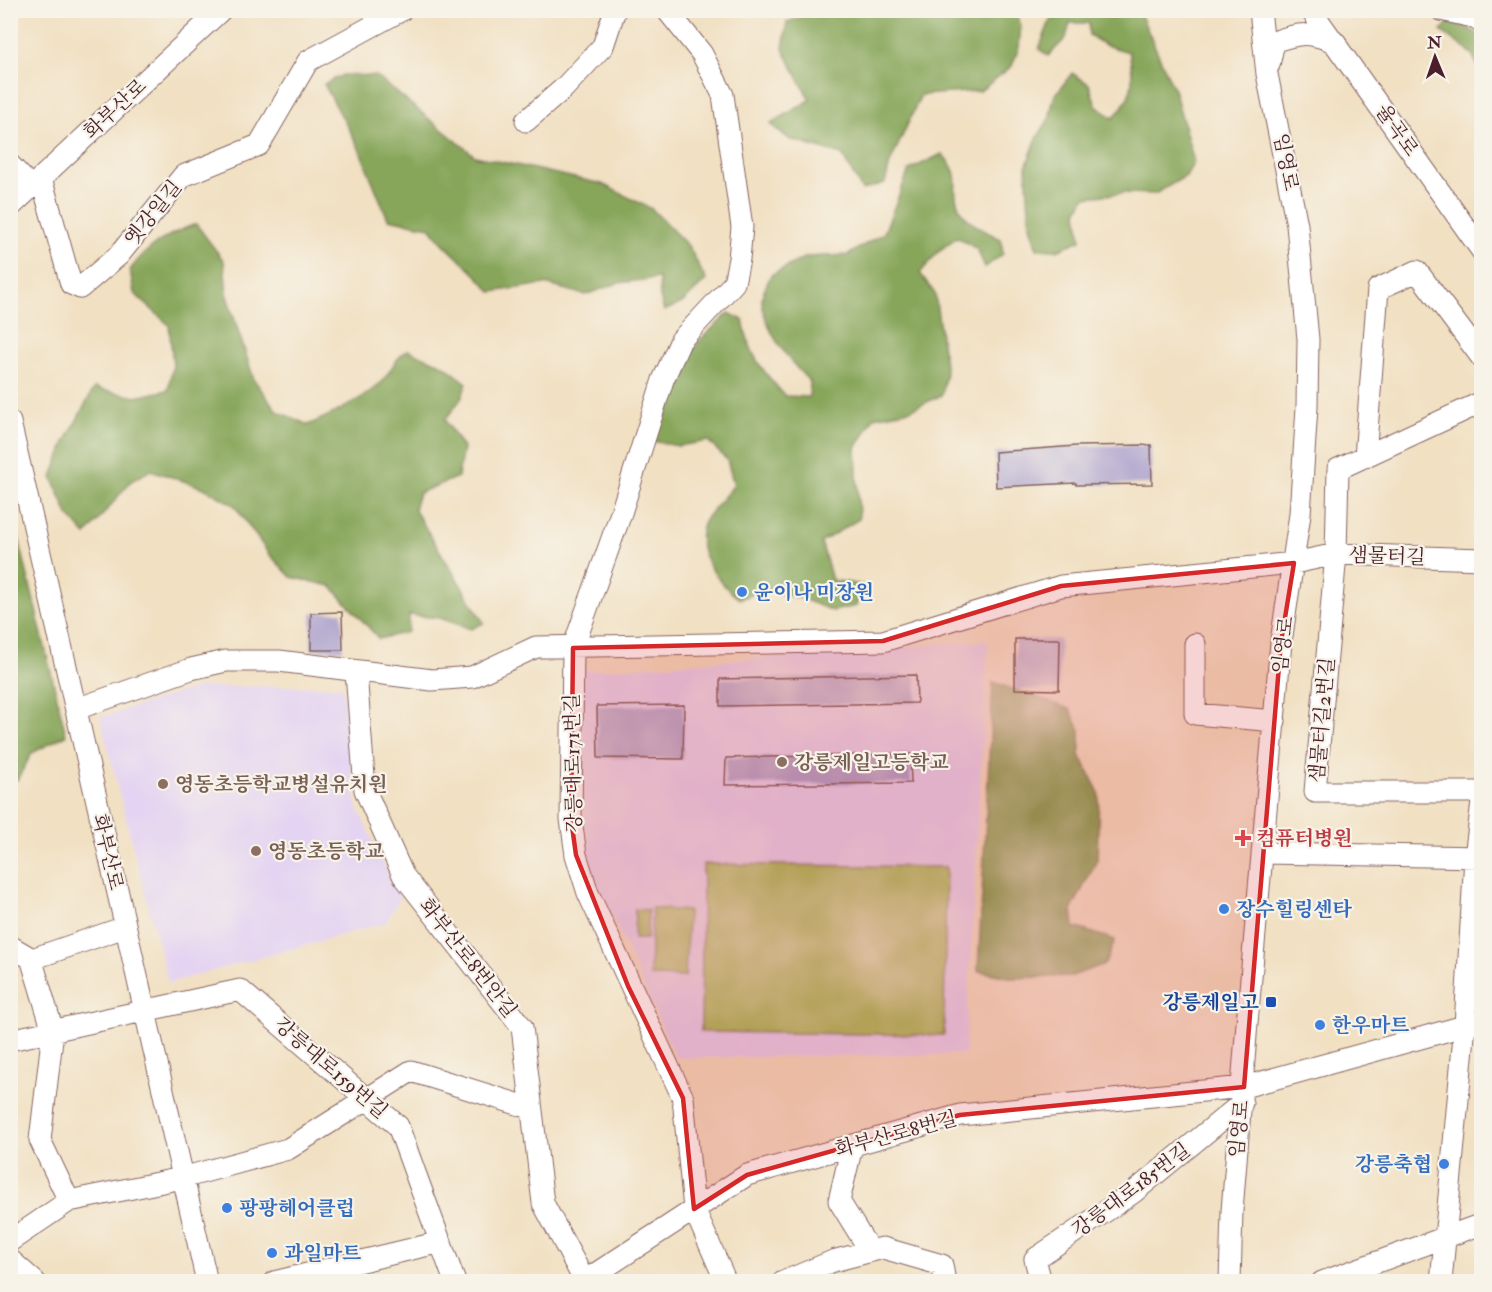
<svg xmlns="http://www.w3.org/2000/svg" width="1492" height="1292" viewBox="0 0 1492 1292" font-family="'IM FELL Double Pica','Noto Serif KR',serif">
<style>
.built{fill:#e4d3f2}
.green{fill:#aac065;stroke:#7a7048;stroke-width:1.5}
.forest{fill:#87a65a;stroke:#686242;stroke-width:1.5}
.building{fill:#afa4ce}
.lines{fill:none;stroke-linecap:round;stroke-linejoin:round}
.minor-casing{stroke:#846360;stroke-width:23}
.minor{stroke:#fff;stroke-width:21}
.marked{fill:#d62828;fill-opacity:0.2;stroke:#d62828;stroke-width:4.5;stroke-linejoin:round}
.shop-dot{fill:#3f7fe0;stroke:#f7f3e8;stroke-width:2}
.education-dot{fill:#8d6e63;stroke:#f7f3e8;stroke-width:2}
.health-dot{fill:#e0444e;stroke:#f7f3e8;stroke-width:2}
.transit-dot{fill:#1a4fb4;stroke:#f7f3e8;stroke-width:2}
.labels{text-anchor:middle;dominant-baseline:central;stroke-width:4.5;stroke-linejoin:round;paint-order:stroke}
.street-label{font-size:20px;fill:#4a1f2b;stroke:#f7f3e8}
.shop-label{font-size:20px;font-weight:bold;fill:#366cbe;stroke:#f7f3e8;text-anchor:start}
.education-label{font-size:20px;font-weight:bold;fill:#785e54;stroke:#f7f3e8;text-anchor:start}
.health-label{font-size:20px;font-weight:bold;fill:#be3a42;stroke:#f7f3e8;text-anchor:start}
.transit-label{font-size:20px;font-weight:bold;fill:#164399;stroke:#f7f3e8;text-anchor:end}
</style>
<rect width="100%" height="100%" fill="#f7f3e8"/>
<filter id="ink" filterUnits="userSpaceOnUse"><feTurbulence type="fractalNoise" baseFrequency=".0167" numOctaves="2"/><feDisplacementMap in="SourceGraphic" scale="12" xChannelSelector="R" yChannelSelector="G"/><feConvolveMatrix kernelMatrix="1 2 1 2 8 2 1 2 1" color-interpolation-filters="sRGB"/></filter>
<filter id="wash" filterUnits="userSpaceOnUse"><feTurbulence type="fractalNoise" baseFrequency=".008" numOctaves="4" result="noise"/><feDisplacementMap in="SourceGraphic" scale="24" xChannelSelector="R" yChannelSelector="G"/><feGaussianBlur stdDeviation="1.35" result="paint"/><feColorMatrix in="noise" values="0 0 0 0 0 0 0 0 0 0 0 0 0 0 0 0 0 1.4 0 .05"/><feComposite in="paint" operator="in"/></filter>
<g filter="url(#wash)">
<rect width="100%" height="100%" fill="#f1e0c2"/>
<path class="built" d="M988,641l-23,413 -289,4 -93,-206 -2,-181z
M342,686l14,119 44,93 -15,25 -217,60 -68,-266 99,-30z"/>
<path class="green" d="M703,864l243,3 -2,168 -243,-3z
M652,908l36,3 -3,66 -35,-1z
M635,909l13,1 -1,29h-13z"/>
<path class="forest" d="M818,11h197l6,15 -2,21 -7,19 -32,25 -59,4 -31,68 -5,20 -23,7 -20,-35 -53,-16 -19,-15 40,-24 -27,-51 4,-27z
M1054,11h85l36,81 19,70 -8,14 -31,18 -29,-1 -41,4 -8,15 4,28 -24,10 -20,-1 -7,-23 -4,-59 10,-27 13,-21 5,-22 18,-24 17,11 7,22 17,12c21,-22 22,-37 16,-66l-24,-7 -16,-10v-12h-19l-4,15 -18,18 -9,-7z
M1449,22l17,5 15,9v37l-9,-19 -31,-23z
M343,75l33,1 99,80 127,28 50,25 37,38 17,33 -24,23 -18,8 -4,-14 -1,-19 -41,5 -33,12 -40,-11 -54,8c-18,-25 -44,-39 -61,-65l-42,-8 -30,-73 -34,-62z
M1481,94v43l-3,-2 -3,-19z
M942,154c24,25 7,31 17,53 7,16 28,25 42,32l2,15 -18,13 -8,-18 -20,-12 -18,14 -19,22 15,21 11,78 -4,23 -32,15 -36,7 -18,31 3,71 -38,23 11,38 31,5 -7,21 -23,5 -33,-13 -32,-8 -29,9c-20,-15 -48,-50 -35,-77 7,-13 21,-25 30,-37l-7,-25 -19,-19 -30,5 -26,-5 38,-86 9,-14 30,-28 14,7c6,35 18,49 42,76l24,1 1,-15c-20,-20 -45,-50 -48,-80 -1,-8 6,-20 9,-27l35,-18 42,-2 36,-22 25,-63z
M196,224l28,37 3,35 27,84 23,31 31,14c23,-10 51,-23 70,-40 13,-11 15,-26 30,-35l35,15 24,18 -6,16 -16,21 18,28 -5,29 -39,16 -5,16 70,114 -13,6 -31,-11 -31,-3 -1,17 -29,7 -48,-53 -40,-9 -22,-23 -35,-49 -30,-17 -53,-18 -20,11 -45,54 -18,-20 -16,-38 13,-35 29,-54 42,9 32,-7 5,-25 -4,-40 -35,-32 -4,-23c17,-24 38,-36 66,-46z
M10,502l56,233 -34,18 -15,27 -7,-2z
M993,682l77,27 10,21v25l19,38 -2,67 -25,49 2,18 41,13 -10,24 -33,12 -58,2 -36,-7z"/>
<g id="blocks">
<path class="building" d="M1151,445l1,39 -76,1v-2l-80,4 -1,-35 81,-6z
M342,612l1,38h-32v-37z
M1015,639h45l-1,51 -44,-1z
M916,675l1,28 -197,3v-27z
M684,705l-1,54 -85,-1 -1,-52z
M910,754l1,29 -186,2 1,-27z"/>
</g>
</g>
<g filter="url(#ink)">
<use href="#blocks" fill-opacity="0" stroke="#846360" stroke-width="1.5"/>
<g class="lines">
<defs>
<path id="minor" d="M667,10l35,44 21,41 19,132 -3,32 -5,24 -53,57 -18,40 -43,136 -47,132 -2,171 5,36 12,38 95,205 11,111 32,73
M1311,10l171,241
M1441,10l32,7 9,6
M1269,65l5,-23c26,-10 37,-10 62,1
M526,121l38,-33 39,-42 12,-36
M10,165l21,22
M41,178l30,106 9,4 39,-33 64,-79 76,-31 49,-84 94,-51
M10,207l211,-197
M1482,402l-144,67 -2,85 -21,238h167
M10,422l197,860
M1365,457l13,-168 39,-18 65,87
M1195,644v70l80,7
M356,672l9,118 38,85 119,152 21,176 41,77
M76,709l115,-40 35,-8h53l153,19 40,-3 64,-30 347,-6 178,-55 233,-23 42,-9 146,5
M1264,853l218,4
M10,946l22,13 93,-32
M31,958l22,73 -13,109 29,61
M10,1040l230,-50 158,136 57,156
M852,1146l-13,55 31,50
M10,1241l59,-40 113,-23 106,-29 123,-78 119,37
M10,1260l25,22
M274,1282l167,-40
M583,1282l164,-107 213,-60 284,-28 238,-66
M783,1282l50,-21 50,-13 59,17 3,17
M1041,1282l-6,-23 99,-67 108,-89
M1230,1282l2,-71 15,-188 34,-381 19,-128 7,-107 1,-68 -11,-114 -30,-151 -7,-64
M1322,1282l160,-58
M1441,1282l24,-257 10,-168 7,-55"/>
</defs>
<use href="#minor" class="minor-casing"/>
<use href="#minor" class="minor"/>
</g>
</g>
<path class="marked" d="M1294,563l-13,79 -37,445 -284,28 -213,60 -53,34 -11,-111 -55,-112 -52,-131 -5,-36 2,-171 310,-7 178,-55z"/>
<g class="shop-dot">
<circle cx="742" cy="592" r="6"/>
<circle cx="1224" cy="909" r="6"/>
<circle cx="1320" cy="1025" r="6"/>
<circle cx="1444" cy="1164" r="6"/>
<circle cx="227" cy="1208" r="6"/>
<circle cx="272" cy="1253" r="6"/>
</g>
<g class="education-dot">
<circle cx="782" cy="762" r="6"/>
<circle cx="163" cy="784" r="6"/>
<circle cx="256" cy="851" r="6"/>
</g>
<path class="health-dot" d="M1240 829h6v6h6v6h-6v6h-6v-6h-6v-6h6z"/>
<rect class="transit-dot" x="1265" y="996" width="12" height="12" rx="3"/>
<g class="labels">
<g class="street-label">
<text transform="translate(115 109) rotate(-43)">화부산로</text>
<text transform="translate(1397 130) rotate(55)">율곡로</text>
<text transform="translate(1286 162) rotate(79)">임영로</text>
<text transform="translate(153 213) rotate(-51)">옛강일길</text>
<text transform="translate(1387 556) rotate(2)">샘물터길</text>
<text transform="translate(1283 645) rotate(-83)">임영로</text>
<text transform="translate(1322 720) rotate(-85)">샘물터길2번길</text>
<text transform="translate(573 763) rotate(-91)">강릉대로171번길</text>
<text transform="translate(108 852) rotate(77)">화부산로</text>
<text transform="translate(468 958) rotate(52)">화부산로8번안길</text>
<text transform="translate(331 1068) rotate(41)">강릉대로159번길</text>
<text transform="translate(1239 1129) rotate(-84)">임영로</text>
<text transform="translate(896 1134) rotate(-15)">화부산로8번길</text>
<text transform="translate(1131 1190) rotate(-37)">강릉대로185번길</text>
</g>
<g class="shop-label">
<text x="754" y="592">윤이나 미장원</text>
<text x="1236" y="909">장수힐링센타</text>
<text x="1332" y="1025">한우마트</text>
<text x="1432" y="1164" text-anchor="end">강릉축협</text>
<text x="239" y="1208">팡팡헤어클럽</text>
<text x="284" y="1253">과일마트</text>
</g>
<g class="education-label">
<text x="794" y="762">강릉제일고등학교</text>
<text x="175" y="784">영동초등학교병설유치원</text>
<text x="268" y="851">영동초등학교</text>
</g>
<g class="health-label">
<text x="1256" y="838">컴퓨터병원</text>
</g>
<g class="transit-label">
<text x="1259" y="1002">강릉제일고</text>
</g>
</g>
<rect width="1492" height="1292" fill="none" stroke="#f7f3e8" stroke-width="36"/>
<g transform="translate(1435 57) rotate(358)" stroke="#f7f3e8" stroke-width="4.5" paint-order="stroke">
<path d="M0-4.5L10 22L0 15L-10 22Z" fill="#4a1f2b"/>
<text y="-9" font-size="16" font-weight="bold" text-anchor="middle" fill="#4a1f2b">N</text>
</g>
</svg>
